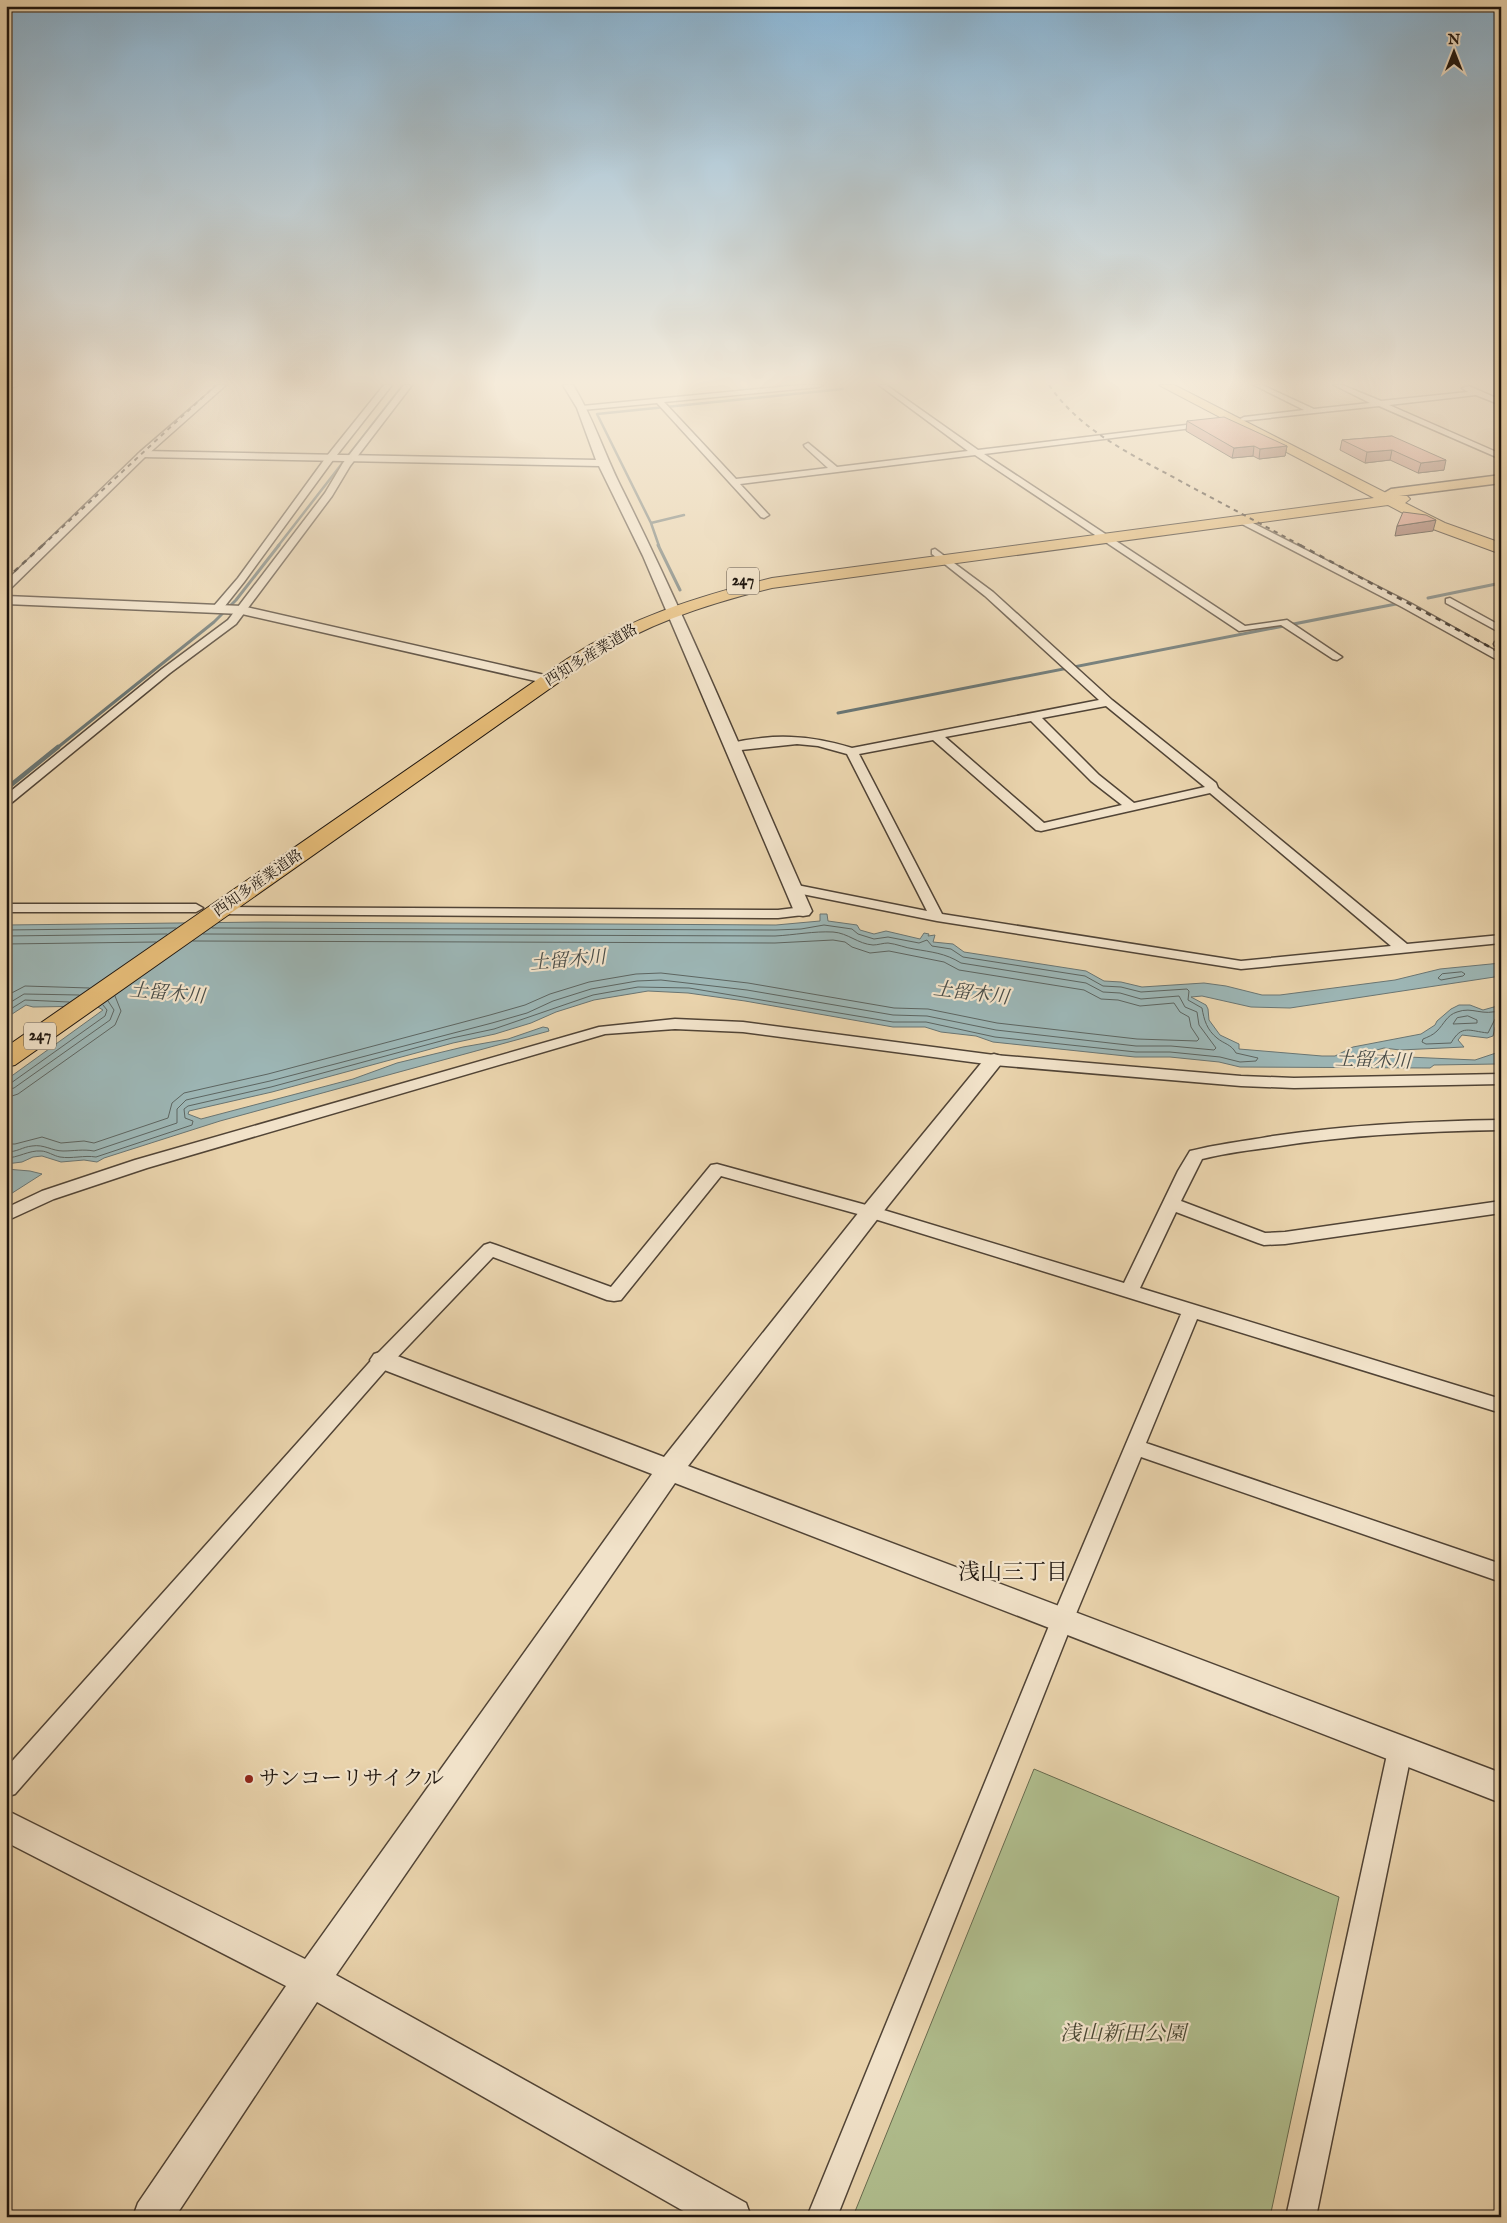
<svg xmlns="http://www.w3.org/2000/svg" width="1507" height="2223" viewBox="0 0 1507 2223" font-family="'IM FELL English','Noto Serif JP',serif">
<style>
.green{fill:#b0be8e;stroke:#676a4e}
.water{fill:#9cb5b4;stroke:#6a7572}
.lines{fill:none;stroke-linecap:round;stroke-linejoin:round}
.shore{stroke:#5d6561;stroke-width:1}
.stream-far2{stroke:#6a7572;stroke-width:2.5}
.stream-far1{stroke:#6a7572;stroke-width:3}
.stream{stroke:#6a7572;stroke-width:4.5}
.minor-casing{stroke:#514436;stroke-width:3}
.tertiary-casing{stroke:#514436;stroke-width:3}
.primary-casing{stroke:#1e150e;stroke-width:3}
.trunk-casing{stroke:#1e150e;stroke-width:2}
.minor{fill:#f1e2c9;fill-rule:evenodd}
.tertiary{fill:#f1e2c9;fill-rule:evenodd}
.primary{fill:#e4ba76;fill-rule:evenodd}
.trunk{fill:#e4ba76;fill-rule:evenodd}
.rail-far1{stroke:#1e150e;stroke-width:2;stroke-dasharray:4.5 4.5;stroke-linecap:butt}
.rail{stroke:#1e150e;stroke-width:2.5;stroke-dasharray:5.5 5.5;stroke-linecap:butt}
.wall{fill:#b57869;stroke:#1e150e}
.shaded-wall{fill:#936155;stroke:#1e150e}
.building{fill:#d28b7a;stroke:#1e150e}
.poi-dot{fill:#8f2418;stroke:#f1e2c9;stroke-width:2}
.labels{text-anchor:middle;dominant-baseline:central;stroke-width:4.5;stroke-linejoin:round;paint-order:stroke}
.far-street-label{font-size:15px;fill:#1e150e;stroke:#f1e2c9}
.shield{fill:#f1e2c9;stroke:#5d5246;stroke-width:1}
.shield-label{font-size:16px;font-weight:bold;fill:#1e150e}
.water-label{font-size:19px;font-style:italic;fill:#4a4d48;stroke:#f1e2c9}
.near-poi-label{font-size:21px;fill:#1e150e;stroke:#f1e2c9;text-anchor:start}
.near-park-label{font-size:21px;font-style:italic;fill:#4a4834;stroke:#f1e2c9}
.near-neighbourhood-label{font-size:22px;fill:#1e150e;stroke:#f1e2c9}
</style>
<rect width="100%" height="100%" fill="#e9d3ac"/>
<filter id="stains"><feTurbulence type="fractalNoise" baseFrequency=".004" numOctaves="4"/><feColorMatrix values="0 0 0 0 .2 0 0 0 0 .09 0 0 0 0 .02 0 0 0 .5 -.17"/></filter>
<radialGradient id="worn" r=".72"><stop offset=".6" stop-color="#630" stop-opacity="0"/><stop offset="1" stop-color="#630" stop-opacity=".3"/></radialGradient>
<path class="green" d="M1034,1769l305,128 -69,320h-410l-6,-3z"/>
<path class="water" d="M820,914h7l1,7 29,4 3,5 14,4 12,-3 34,8 4,-6 5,1 -1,2 7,-1 -2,7 20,2 11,8 122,19 18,10 17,1 21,5 62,-4 22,3 36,9h18l115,-15 45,-11 61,-6v13l-211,32 -39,-1 -49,-11 -11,1 15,8 2,4 1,11 11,15 19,9v5l83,7h13l18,-9 68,-13 14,-9 2,-4 14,-12 8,-4h11l13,5 18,-5v16l-6,6 -2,9 -6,2 -25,-3 -4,5 6,7 -64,3 -16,-2 -25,7 6,3 43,-1 67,3 24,-8 2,8 -5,4 -62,1 -4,3 -190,-1 -21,-5 -49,-5h-35l-142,-15 -17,-6 -35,-4 -16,-5h-32l-148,-26 -57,-8 -40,-2 -54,9 -38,12 -25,11 -36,11 -42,9 -181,49 -83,19 -1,3 13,5 152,-40 44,-16 66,-16 45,-8 35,-12 5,1 1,3 -329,90 -116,37 -7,4 -13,-2 -23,2 -19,-6 -9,1 -11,5 -16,2v-84l97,-70 -7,-4 -63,1 -7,-2 -20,13v-93l258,-3 512,3 44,-4z
M6,1169l24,2 12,3 -36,23z"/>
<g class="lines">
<path class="shore" d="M6,930l170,-2
M6,936l161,-2
M6,944l150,-2
M1462,972l3,2 -2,2 -22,4 -3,-2 4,-4z
M6,996l19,-10 64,2
M6,1005l18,-11 55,1
M1501,1010c-19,7 -28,-4 -44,2 -10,3 -13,12 -20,19 -4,4 -9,6 -14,8l-1,3 4,2 25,-1c11,-19 18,-12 37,-10l7,-14 6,-2
M6,1012l19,-12 44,2
M1468,1016l9,4v3l-24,1 4,-6z
M6,1084l5,-1 94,-67 2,-6 -4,-5
M6,1090l8,-2 96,-68 4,-10 -6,-9
M6,1098l12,-4 97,-69 6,-14 -6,-15
M6,1144h9l27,-7 19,6 23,-2 10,2 74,-25 4,-15 12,-10 84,-19 222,-59 35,-10 25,-11 39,-12 47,-8 25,-1 87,10 146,25 34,1 69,14 140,16 60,2 2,-2 -8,-12 -2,-10 -9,-5 -6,-9 -34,3 -22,-6 -17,-1 -17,-9 -125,-20 -15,-8 -55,-11 -19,2 -18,-6 -7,-5 -12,-2 -58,3 -582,-2
M6,1152c12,0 16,-5 26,-6 12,-2 20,5 31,5 11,0 20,-2 31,0l83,-28v-14l9,-9 84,-19 222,-58 35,-10 26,-12 38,-12 46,-8 24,-1 86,10 146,25 34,1 69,14 140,16h35l43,4 2,-2 -17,-23 -2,-13 -12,-5 -6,-11 -38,3 -21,-6 -17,-1 -17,-9 -125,-20c-16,-10 -30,-11 -47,-14 -8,-1 -17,-5 -26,-6 -5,0 -10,2 -15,2 -15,-1 -25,-12 -40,-13 -19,-1 -39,3 -58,4l-572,-2
M6,1158c12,0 23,-8 35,-7 6,0 13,5 19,6 12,2 24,-2 36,0l96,-32 1,-4 -8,-3 -1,-9 4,-3 83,-19 181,-49 42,-9 99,-34 45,-8 51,1 204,34h33l69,15 141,15h34l50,5 20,5 16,-1 2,-3 -22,-5c-5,-9 -12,-9 -19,-15 -10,-8 -13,-18 -15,-30l-14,-8 1,-9 -2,-2 -46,3 -20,-5 -18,-1 -18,-10 -122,-19 -12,-8 -19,-3 -5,-6 -8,3 -31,-6 -14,2 -16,-5 -6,-5 -28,-4 -23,4 -26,1 -563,-2"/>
<path class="stream-far2" d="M651,523l-54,-109 246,-25
M278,546l125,-161
M659,546l-8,-23 33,-8"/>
<path class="stream-far1" d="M658,545l22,45
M1428,598l73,-15
M838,713l558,-109
M57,748l157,-126 22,-22 43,-55"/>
<path class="stream" d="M6,789l52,-42"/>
<defs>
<path id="minor" d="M6,385h12l-12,5z
M218,385h8l-80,71 -136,133 -4,1v-9l134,-129z
M384,385h8l-59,75 -89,122 -23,29h-8v-4l25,-29 89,-122z
M404,385h8l-62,81 -18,30 -96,128 -66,49 -160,131 -4,1v-10l156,-126 66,-49 97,-127 18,-30z
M800,385h23l-4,2 -155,15 72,77 92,-11 -23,-21 -1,-2 4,-2 29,24 131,-16 -89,-66h7l92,65 233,-28 1,2 -4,2 -224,28 261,172 42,-6 55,37 -5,3 -4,-1 -52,-34 -42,6 -264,-176 -235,29 27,29 2,2 -5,3 -3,-1 -104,-114 -75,7 -4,-2 4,-2z
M1254,385h8l52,24 56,-6 -36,-18h8l39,16 87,-9 -6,-4 7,-2 32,14v5l-25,-10 -87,10 112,49v5l-122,-53 -138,15 -1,-2 4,-2 60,-7z
M1241,517l169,86 91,51v8l-99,-55 -164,-85v-4z
M935,549l58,43 119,108 104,83 2,5 189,156 94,-9v8l-260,26 -304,-48 -150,-30 -2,-3 2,-3 5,-1 135,27 -80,-157 -29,-8 -21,-2 -65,7 -4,-1 -2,-3 2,-3c44,-11 81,-9 124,4l247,-48 -114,-104 -53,-42v-4zM1106,706l99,81 -71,16 -35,-28 -57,-57zM1031,721l60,60 31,24 -78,18 -99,-86zM933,740l103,90 5,1 169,-38 181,153 -150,15 -299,-47 -83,-160z
M1450,598l51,28v7l-55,-30v-4z
M1499,641h2v6l-6,-1 -1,-2 1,-2z
M6,904h190l7,4 -7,4h-190z
M219,907l559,3 25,-3 7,4 -7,4 -25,3 -564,-4 -2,-3z
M675,1019l68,3 251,33 247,21 53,2 207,-4v10l-207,4 -53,-2 -247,-21 -251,-33 -68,-3 -70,5 -458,134 -93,31 -48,22v-13l36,-17 93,-31 464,-133z
M1501,1120v10c-76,1 -152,5 -228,17 -23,3 -48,6 -71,12l-21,42 84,32 20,-1 216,-31v12l-216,31 -21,1 -6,-2 -82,-31 -36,76 361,111v14l-304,-94 -51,124 355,121v18l-360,-125 -68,164 -236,596h-30l244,-596 130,-307 -316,-98 -144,-40 -100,124 -7,1 -7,-1 -114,-43 -103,108 -375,429 -9,3v-29l370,-413 108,-110 6,-2 6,2 115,42 100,-122 6,-1 160,44 247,75 54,-112 12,-20c27,-7 55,-10 83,-15 75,-11 151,-15 228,-16z
M1400,1739l8,3 4,8 -96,467h-30l102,-467 4,-8z"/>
<path id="tertiary" d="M563,385h10c20,32 31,68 48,102 69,138 128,282 191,424l-3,4 -6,1 -6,-1 -3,-4 -151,-355 -44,-90 -456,-9 -5,-3 5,-3 453,9 -19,-52z
M6,596l236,10 307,70 7,4 -7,4 -307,-70 -236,-10z
M994,1054l7,2 3,4 -3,4 -122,153 -191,249 813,307v30l-826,-320 -339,492 410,228 5,14h-57l-377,-215 -142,215h-42l5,-14 148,-217 -280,-144v-32l299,149 347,-485 -278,-108 -4,-6 4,-6 9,-3 9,3 272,103 199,-250 124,-151z"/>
<path id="primary" d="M1501,475v8l-110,14 -7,-4 7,-4z"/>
<path id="trunk" d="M1159,385h15l218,111h15l3,3 -5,4 40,20 56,20v11l-68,-25 -45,-24 -616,83c-65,16 -127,36 -183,73l-574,404 -9,2v-20l561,-388c64,-42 132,-63 205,-81l602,-80z"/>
</defs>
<use href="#minor" class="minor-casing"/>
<use href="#tertiary" class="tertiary-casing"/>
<use href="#primary" class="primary-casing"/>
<use href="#trunk" class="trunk-casing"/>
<use href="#minor" class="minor"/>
<use href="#tertiary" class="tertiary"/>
<use href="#primary" class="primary"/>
<use href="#trunk" class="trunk"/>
<path class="rail-far1" d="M1049,385c33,48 86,71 135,98 39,21 79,42 118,63
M42,546l174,-161"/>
<path class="rail" d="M1300,545l201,108
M6,579l37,-34"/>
</g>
<path class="wall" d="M1187,421l100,25 -2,10 -26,3 -6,-3 -21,2 -46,-27z
M1392,436l52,34 -26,3 -28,-13 -25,3 -25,-13 2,-10z"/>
<path class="shaded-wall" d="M1254,446l-1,10 -21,2 2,-10z
M1287,446l-2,10 -26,3 1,-10z
M1392,450l-2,10 -25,3 2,-11z
M1446,460l-2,10 -26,3 3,-10z
M1436,520l-3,11 -38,5 2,-10z"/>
<path class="building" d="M1224,417l63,29 -27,3 -6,-3 -20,2 -47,-27z
M1392,436l54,24 -25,3 -29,-13 -25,2 -25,-12z
M1403,512l23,3 10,5 -39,6z"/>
<linearGradient id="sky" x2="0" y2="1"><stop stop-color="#89b4d3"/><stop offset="0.55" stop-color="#f5ebda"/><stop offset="1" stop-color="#f5ebda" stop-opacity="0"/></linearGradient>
<rect width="1507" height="696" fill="url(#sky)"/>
<circle class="poi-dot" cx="249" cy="1779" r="5"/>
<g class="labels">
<g class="far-street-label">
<text transform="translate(591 655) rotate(-31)">西知多産業道路</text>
<text transform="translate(258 883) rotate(-35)">西知多産業道路</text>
</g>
<g class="shield">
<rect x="727" y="567.5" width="32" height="27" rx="4"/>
<rect x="24" y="1022.5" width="32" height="27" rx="4"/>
</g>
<g class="shield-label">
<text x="743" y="581">247</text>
<text x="40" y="1036">247</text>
</g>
<g class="water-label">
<text transform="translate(568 961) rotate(-5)">土留木川</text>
<text transform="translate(167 994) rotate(5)">土留木川</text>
<text transform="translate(971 994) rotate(7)">土留木川</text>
<text transform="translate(1373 1061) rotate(2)">土留木川</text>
</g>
<g class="near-poi-label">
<text x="259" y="1779">サンコーリサイクル</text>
</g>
<g class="near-park-label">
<text x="1123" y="2034">浅山新田公園</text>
</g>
<g class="near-neighbourhood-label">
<text x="1013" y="1573">浅山三丁目</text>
</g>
</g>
<rect width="1507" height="2223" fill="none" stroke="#e9d3ac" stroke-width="25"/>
<rect x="8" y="8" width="1492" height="2208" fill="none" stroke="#1e150e" stroke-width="2.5"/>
<rect x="12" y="12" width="1482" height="2198" fill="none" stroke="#1e150e"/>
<g transform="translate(1454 52)" stroke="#f1e2c9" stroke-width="4" paint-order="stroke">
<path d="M0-4L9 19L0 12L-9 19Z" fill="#1e150e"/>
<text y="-8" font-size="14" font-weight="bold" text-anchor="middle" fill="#1e150e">N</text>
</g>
<rect width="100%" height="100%" filter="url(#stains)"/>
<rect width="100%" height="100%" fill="url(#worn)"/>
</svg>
